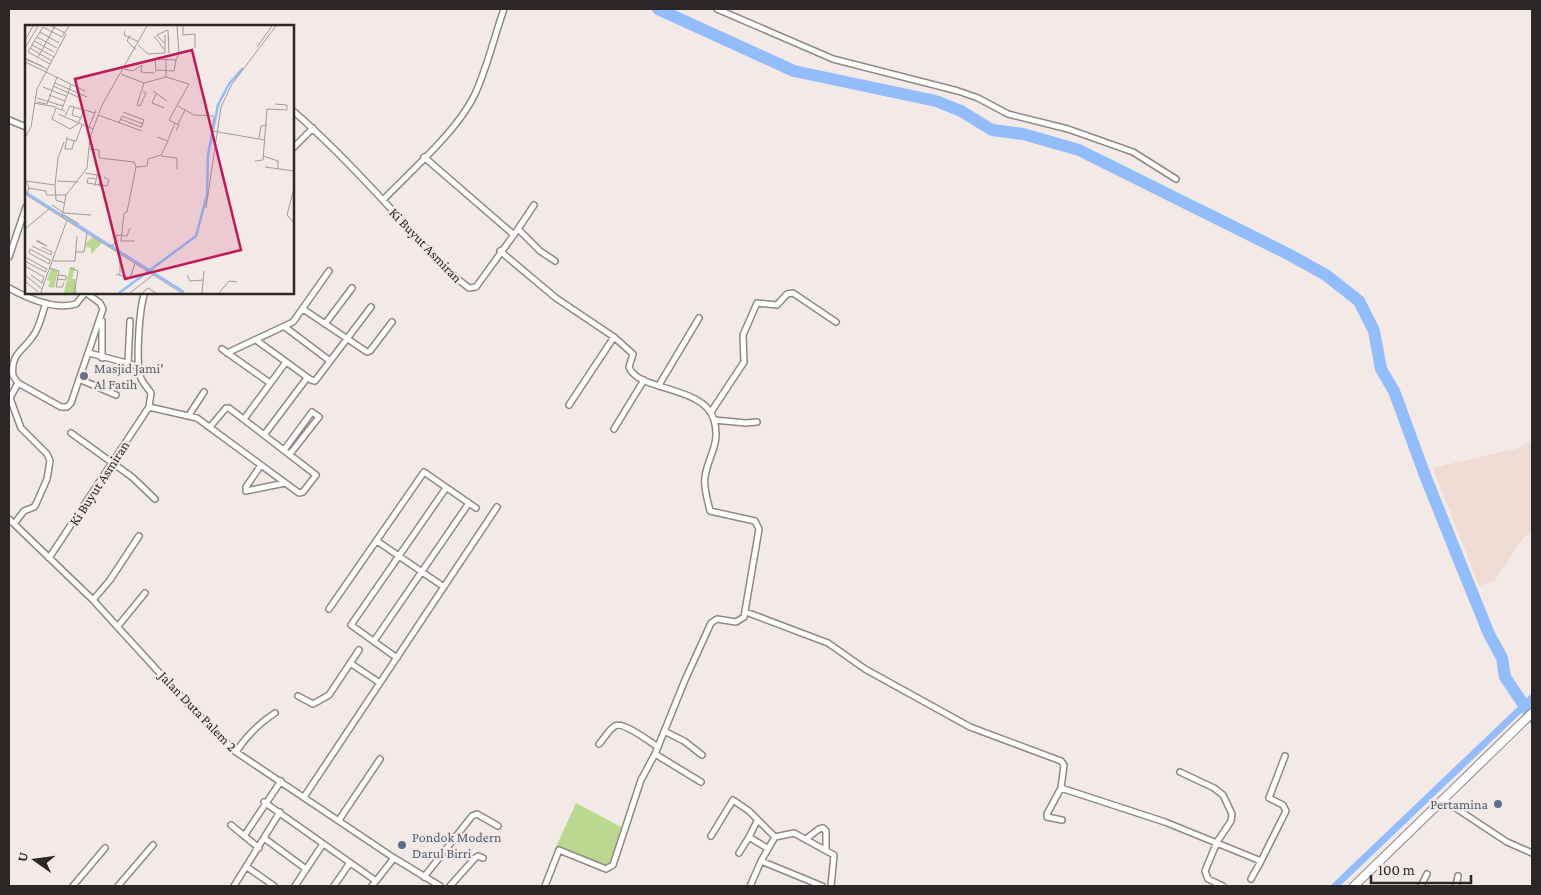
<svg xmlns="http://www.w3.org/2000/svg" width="1541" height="895" viewBox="0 0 1541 895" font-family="'Crimson Pro',serif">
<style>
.built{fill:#eddbd4}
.green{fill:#bbd890}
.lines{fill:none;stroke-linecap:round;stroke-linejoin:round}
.canal{stroke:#93bdfa;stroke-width:7}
.river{stroke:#93bdfa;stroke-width:12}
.street-casing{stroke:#918885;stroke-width:8}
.secondary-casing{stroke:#918885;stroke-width:10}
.street{stroke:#fff;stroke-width:5}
.secondary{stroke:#fff;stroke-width:8}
.worship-dot{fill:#6b7280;stroke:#f3e9e6;stroke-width:2}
.service-dot{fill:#5c6f8a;stroke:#f3e9e6;stroke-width:2}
.labels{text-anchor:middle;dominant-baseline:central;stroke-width:4.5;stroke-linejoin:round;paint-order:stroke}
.street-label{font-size:14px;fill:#2b2726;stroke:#f3e9e6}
.worship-label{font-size:14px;fill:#5b616d;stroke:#f3e9e6;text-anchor:start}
.service-label{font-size:14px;fill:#4e5e75;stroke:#f3e9e6;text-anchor:end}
.inset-river{fill:none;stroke:#93bdfa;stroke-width:2.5}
.inset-road{fill:none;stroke:#a39b99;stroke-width:1}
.view{fill:#c2185b;fill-opacity:0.15;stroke:#c2185b;stroke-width:2.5}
.inset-edge{fill:none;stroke:#2b2726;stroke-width:2.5}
</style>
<rect width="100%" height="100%" fill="#f3e9e6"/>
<path class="built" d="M1532,440v93l-8,4 -30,44 -15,5 -46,-118 86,-20z"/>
<path class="green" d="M576,803l49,26 -20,43 -50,-23z"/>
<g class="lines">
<path class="canal" d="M1335,886l197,-188"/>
<path class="river" d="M658,9l136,62 142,30 25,10 31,19 31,4 56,16 209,104 38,21 33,26 15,30 7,38 13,22 32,87 35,87 28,69 13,24 3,19 27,40"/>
<defs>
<path id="street" d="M717,9l116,50 125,32 20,7 30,16 60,15 65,23 43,27
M292,110c36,31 69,66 101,101 24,27 47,55 76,77l7,-1 42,-58 22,22 15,10
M9,120l17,7
M292,149l21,-21
M424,157l90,78
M383,200c28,-29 74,-69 91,-104 13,-27 20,-59 30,-87
M518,229l16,-24
M500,251l56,47 58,39
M9,257l17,-50
M9,288c18,10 46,22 67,16l9,-11
M303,309l64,43 3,-1 22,-29
M102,321v37
M325,324l27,-36
M285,327l45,34
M256,340l55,40 4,1 56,-74
M222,349l48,34
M89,353l49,13
M227,353l66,-31 36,-51
M128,363l2,-42
M79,379l37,16
M18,383l-5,-7c-3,-22 10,-25 20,-40 7,-9 9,-23 13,-33
M659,385l40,-67
M149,407l48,11 102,75 4,-1 13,-17 -87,-67h-3l-16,19
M711,412l33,-50 -1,-27 14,-32 20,2 10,-11 6,-1 43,29
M189,415l15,-23
M244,419l42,-57
M714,420l32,3 11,-1
M614,429l30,-49
M71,433l61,44 23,22
M264,435l43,-57
M284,450l28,-38 7,5 -29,37
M261,465l-15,22v4l39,-8
M9,519l84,81 104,114 39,38 158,106 46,28
M14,524l10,-13 10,-4 2,-3 11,-25 3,-18 -3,-7 -26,-26 -11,-30 8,-15 43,24h6l4,-4 32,-94 -3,-6 -15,-11
M377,541l67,46
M49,558l100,-151 2,-14c-4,-6 -9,-11 -11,-17 -4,-16 -1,-68 5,-84
M93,600l17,-20 29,-44
M329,609l95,-137 52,36
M746,612l82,31 37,26 105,58 91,34 3,4 -3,23 104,34 96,39 25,-50 -3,-6 -14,-7 16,-42
M118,626l27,-33
M374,641l95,-138
M397,658l-46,-33 95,-137
M350,663l30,20
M298,696l15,8 16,-9 30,-45
M664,731l20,10 18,14
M599,744c5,-5 10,-15 16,-18 8,-5 35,16 43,21
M236,752c11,-17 22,-28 39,-39
M655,754l46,28
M1180,772l34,16 9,7 9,19 -1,7 -14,21 -12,29 3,8 15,7
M1061,788l-14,26v3l15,3
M304,797l193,-290
M1442,799l65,43 25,11
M264,802l112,79
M339,820l41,-61
M757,821l-8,16 18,11
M231,825l28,23
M244,836l37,-55
M711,836l22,-36 16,11 26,26
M264,838l42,31
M806,839l13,-10 4,-1 3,3v18
M739,853l10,-16
M761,861l14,-24 19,-4 40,22 -3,31
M247,867l27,19
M424,877l48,-61 5,-2 21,12
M1251,879l10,-18
M751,884l10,-23 61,25
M73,886l32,-38
M118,886l35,-41
M234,886l46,-74
M295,886l28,-42
M334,886l15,-22
M372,886l22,-28
M450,886l25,-28 3,-2 5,2
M545,886l14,-36 47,19 7,-4 28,-85 14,-26 30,-74 26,-57 6,-4 19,3 8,-5 15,-88 -4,-8 -45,-10c-2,-10 -7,-24 -5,-34 3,-21 16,-33 9,-57 -10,-35 -76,-28 -85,-53l4,-13 -19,-17 -45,68
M1421,886l6,-12
M1456,886l2,-10"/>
<path id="secondary" d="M1354,886l178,-173"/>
</defs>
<use href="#street" class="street-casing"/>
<use href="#secondary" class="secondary-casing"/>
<use href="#street" class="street"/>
<use href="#secondary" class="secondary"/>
</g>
<circle class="worship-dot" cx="84" cy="376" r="5"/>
<g class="service-dot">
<circle cx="1498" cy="804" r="5"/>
<circle cx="402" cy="845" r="5"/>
</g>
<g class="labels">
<g class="street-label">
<text transform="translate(426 245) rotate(46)">Ki Buyut Asmiran</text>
<text transform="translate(99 483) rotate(-57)">Ki Buyut Asmiran</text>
<text transform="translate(198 711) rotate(46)">Jalan Duta Palem 2</text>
</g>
<g class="worship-label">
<text x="94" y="368">Masjid Jami'<tspan x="94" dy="16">Al Fatih</tspan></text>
</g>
<g class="service-label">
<text x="1488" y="804">Pertamina</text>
<text x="412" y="837" text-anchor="start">Pondok Modern<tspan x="412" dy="16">Darul Birri</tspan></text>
</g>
</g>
<g transform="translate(25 25)">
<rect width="269" height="269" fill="#f3e9e6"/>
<path d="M68,212l9,6 -11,11v-6l-5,-1v-4zM45,242h5l-3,12h3l2,14h-13zM26,244l7,2 -4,17 -6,-1 2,-6 -3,-1z" fill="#bbd890"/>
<path class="inset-river" d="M0,167l159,100M94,268l77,-57 11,-41 1,-40 10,-50 11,-21 14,-16"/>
<path class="inset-road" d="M26,1l14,7M158,1v9l12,-1v14M18,2l19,10 7,-11M100,6l-1,4 15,7M15,7l19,11M105,10l-3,6 9,9M129,11l10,13M12,12l20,11M0,15l8,-14M9,16l20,11M139,18l-7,-8 11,-5 1,23M7,20l11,-18M113,20l10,9 17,-1v-18M232,22l15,-21M0,23l13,-22M5,23l22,13M13,32l17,-31M29,32l12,-23M0,33l22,11M0,34l17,7M0,37l21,10 8,-15 -22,-12 -4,7 22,12M117,40l-1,7 13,1M99,44l9,2 9,-6M131,45l-1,-11 21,1 3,-7 -2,-27M129,48l3,-3 17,1 2,-11M96,49l23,9 22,-6 23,7 -20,36 10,5 -3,6M141,52v-17M30,58l32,14M28,61l25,11M18,62l23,9M118,66l3,2 -6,13 -3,-1 7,-22M128,66l14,10M131,69l-4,9 12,5M24,70l16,6M12,73l26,8M12,77l10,2 10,-27M9,78l22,4M153,81l16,9 20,1 -2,15 53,9M49,82l-2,8 9,3M37,84l9,-24M40,86l-9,-3 -4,11 18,10 8,-5 6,-14M98,87l21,8 -3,8M33,89l35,15M73,90l44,16M40,91l5,-10 25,7M95,94l21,8M94,98l3,-7 21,8M153,99l7,-14M64,102l7,-17M42,112l-2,12h7l2,-8M0,113l6,-11 6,-38 9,-17 39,19M234,113l2,-12 6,-1M42,114l9,2 6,-16M143,115l7,-17M39,117l-6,16 -3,27 1,15 9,3M64,124l10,1v8l35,4 2,5 11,-1 1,-7 13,-4 7,-14 -11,-4M136,131l16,2v11M238,131l15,5v8M230,136l8,-1 4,-51 20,1v-5l-12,-1M240,142l29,4M60,148l12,2 -2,11M72,150l4,1 -2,11M71,154l-8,-1 -1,5 20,3 2,-6 -5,-3M32,156l21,1M4,163l17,3v3M269,163l-7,27 7,8M0,169l157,99M2,170l2,-8 -3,-6 29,4M21,170h20M27,180l12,8 27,2M181,183l15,-101 11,-23 44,-58M39,190l15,9M37,192l4,-22 21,-27 3,-31 12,-32 45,-79M0,204l24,-20M11,216l11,5 -10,-6M110,216h-14l3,-28 3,-1 9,-45M7,221l19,9 1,-3 -10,-5M83,221l6,-1 3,-10 10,1 3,-8M5,224l20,11 -1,4 -20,-11zM50,227h9l3,-19M2,233l20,11 -2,3M0,236l20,11M28,236h22l2,-25M0,241l19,11 -2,6 -11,-8M24,243l10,3 -3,16h6l2,-4M45,243l8,3 -4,22M0,250l17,14 -1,4M91,250l4,-1v-20M94,250l11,3 5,-15M162,250l3,6 13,-1M32,254l9,1v-4l-8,-1M0,256l13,11M17,264l25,-69M105,268l23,-18M117,268l6,-5 8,5M177,268l2,-22M194,268l10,-12 8,1"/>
<path class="view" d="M167,25l49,200 -116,29 -50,-200z"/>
<rect width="269" height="269" class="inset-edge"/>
</g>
<rect width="1541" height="895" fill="none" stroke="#2b2726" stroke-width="20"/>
<g transform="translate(35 860) rotate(284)" stroke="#f3e9e6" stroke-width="4" paint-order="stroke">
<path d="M0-4L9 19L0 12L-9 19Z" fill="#2b2726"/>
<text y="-8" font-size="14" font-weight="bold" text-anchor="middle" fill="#2b2726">U</text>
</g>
<path d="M1371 875v8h100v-8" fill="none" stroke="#2b2726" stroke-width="2.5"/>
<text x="1378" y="875" font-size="15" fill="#2b2726" stroke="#f3e9e6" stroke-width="4" paint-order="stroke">100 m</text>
</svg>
